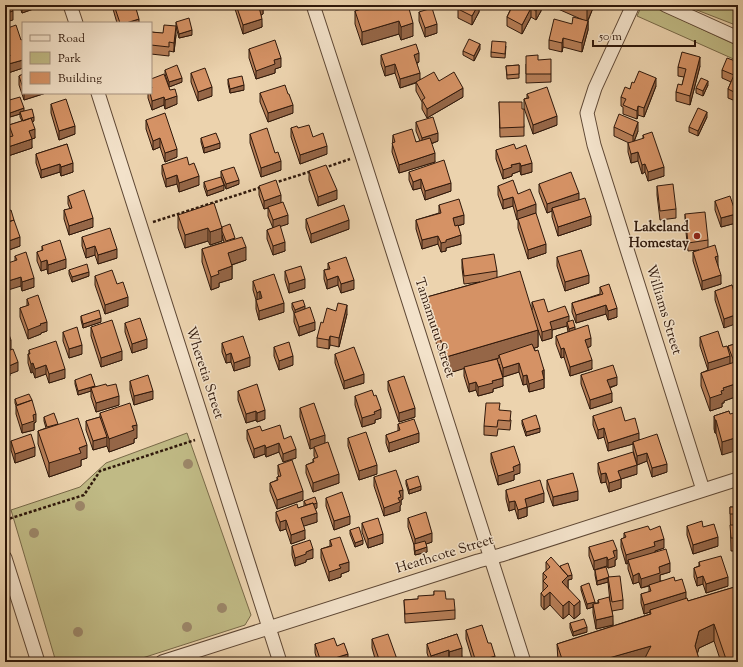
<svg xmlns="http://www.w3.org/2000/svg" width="743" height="667" viewBox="0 0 743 667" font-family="'Sorts Mill Goudy',serif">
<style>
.green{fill:#c0ba85;stroke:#786948}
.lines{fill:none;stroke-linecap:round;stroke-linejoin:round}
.minor-casing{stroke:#5e4734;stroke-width:15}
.path{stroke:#2f180b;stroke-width:2.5;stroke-dasharray:3 2;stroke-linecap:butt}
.minor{stroke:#f3e2ca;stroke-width:13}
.tree{fill:#9c8769}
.wall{fill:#b77e57;stroke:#2f180b}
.shaded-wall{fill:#956647;stroke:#2f180b}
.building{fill:#d59265;stroke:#2f180b}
.poi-dot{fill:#8f2418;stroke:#f3e2ca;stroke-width:1.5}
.labels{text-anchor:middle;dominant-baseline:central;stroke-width:3;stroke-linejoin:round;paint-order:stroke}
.poi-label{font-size:14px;font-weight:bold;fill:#2f180b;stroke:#f3e2ca;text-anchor:end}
.street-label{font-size:14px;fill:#2f180b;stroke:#f3e2ca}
</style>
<rect width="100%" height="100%" fill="#ecd3ae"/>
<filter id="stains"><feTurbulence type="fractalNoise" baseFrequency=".005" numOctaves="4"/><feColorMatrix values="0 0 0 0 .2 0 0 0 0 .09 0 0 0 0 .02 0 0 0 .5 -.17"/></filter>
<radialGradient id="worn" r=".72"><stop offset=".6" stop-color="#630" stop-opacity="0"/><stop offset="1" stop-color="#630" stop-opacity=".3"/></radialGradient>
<path class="green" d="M642,5h8l88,41v15l-101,-45z
M684,5h49l5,2v19z
M187,433l64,182 -6,10 -115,37h-74l-45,-152 69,-23 26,-24z"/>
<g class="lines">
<defs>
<path id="minor" d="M70,5l6,18
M313,5l49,150 162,507
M633,5l-38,83 -8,25 7,32 109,345
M665,5l73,33
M98,93l182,569
M5,558l33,104
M162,662l316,-101 23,-6 237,-76"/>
</defs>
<use href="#minor" class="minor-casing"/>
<path class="path" d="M324,168l26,-9
M274,183l38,-12
M153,222l109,-35
M5,520l79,-25 16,-24 95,-31"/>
<use href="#minor" class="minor"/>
</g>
<g class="tree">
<circle cx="188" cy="464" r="5"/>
<circle cx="80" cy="506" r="5"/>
<circle cx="34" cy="533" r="5"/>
<circle cx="222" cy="608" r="5"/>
<circle cx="187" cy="627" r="5"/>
<circle cx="78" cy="632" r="5"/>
</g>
<path class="wall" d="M19,5h20v2l-17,6z
M113,5h22l4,18h-22l-4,-14z
M235,5h28v9l-2,1 1,12 -19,7 -8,-25z
M359,5h37v3l17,28 -12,4 -2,-6 -37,11 -7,-21v-13l6,-1z
M479,5v7l-7,13 -14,-7v-9z
M509,5h32v6l-5,9 -5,-3 -9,17 -15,-8v-9l4,-9 -2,-1z
M549,5h45l-6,16v9l-6,22 -19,-5 -1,5 -13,-3v-9l23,-16 11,-4z
M419,12l18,21 -12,4 -6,-16z
M176,22l16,13 -13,3 -3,-11z
M5,29l16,11 2,28 -18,6v-16l3,-1 -3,-7z
M151,32l25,3 -2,17 -5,-1v5l-18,-2z
M506,46l-1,12 -14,-1v-5z
M249,49l32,18 -6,2v4l-19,6 -7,-21z
M480,49l-6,12 -11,-6v-4z
M381,55l38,7 -2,1 3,17 19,1 24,16 -36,21 -5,-9v-7l-6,-11v-8l-16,5 -5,-15 -10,3 -4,-12z
M538,60l13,14v8l-25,1v-19z
M738,62v40l-10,-4v-9l3,-7 -9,-4v-8z
M519,65v13l-12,1 -1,-13z
M700,66l-10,39 -14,-4v-9l6,-7 2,-8 -6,-1v-9z
M165,70l17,12 -13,5 -4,-13z
M191,73l21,23 -14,5 -7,-19z
M23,74v19h23l-22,7 -5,-15v-9z
M151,79l19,11 7,14 -12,5 -1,-4 -12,5 -4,-12v-5h3z
M228,79l16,11 -14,3 -2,-9z
M634,83l22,3 -12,31 -6,-2 -1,4 -14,-5v-7l-2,-1v-9l9,-8z
M708,85l-5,11 -7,-3v-5z
M260,93l33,20 -25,9 -8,-20z
M527,94l30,31 -24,9 -9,-26v-9l3,-1z
M6,101l18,10 10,10 -2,1 3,16 -4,1 1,9 -24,8 -3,-9v-9l5,-1 -1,-3v-9l13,-4 -2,-4v-3l-10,3 -4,-12z
M499,102l23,7 2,18v9l-24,1z
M51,104l24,30 -16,6 -8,-27z
M707,117l-9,19 -9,-4v-5z
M146,120l31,37 -12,5 -5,-15 -7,3 -7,-21z
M416,122l22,19 -7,3 4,18 -36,11 -7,-21 1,-17 23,7 4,-1 -4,-10z
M614,127l24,4 -4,11 9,-3v-4l21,41 -16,5 -3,-9 -3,2 -4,-13 -7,2 -3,-11v-9h1l-15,-7z
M291,128h7l15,9 14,17 -27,10 -9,-27z
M250,134l31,36 -20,7 -11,-34z
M201,138l19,10 -16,5 -3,-11z
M67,144l6,28 -12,4 -1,-4 -19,6 -5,-15v-9z
M516,149l16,23 -11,3 -1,-4 -8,3v2l-9,3 -7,-20v-9z
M162,165h27l10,20 -20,7 -2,-8 -11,3 -4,-13z
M221,171l18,13 -13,5 -5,-13z
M309,171l28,28 -19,7 -9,-26z
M409,172l42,19 -26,9 -4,-12 -8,2 -4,-10z
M204,182l20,8 -17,6 -3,-9z
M539,184l40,16 12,25 -33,11 -6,-19v-6l-5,2 -8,-21z
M259,186l22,16 7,22 -8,2 5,25 -12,4 -6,-16v-9l6,-2 -5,-12v-8l-4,1 -5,-14z
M498,186l20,8 18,19 -14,5 24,35 -18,6 -10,-31v-9l-1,1 -4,-14 -10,3 -5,-14z
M657,186l19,23v9l-16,2 -3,-25z
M68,196l25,31 -24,8 -5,-16v-9l6,-1 -2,-5z
M715,201l21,22 -15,4 -6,-17z
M439,205l25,19 -6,2 3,18 -15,4v3l-5,1 -3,-8 -16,5 -6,-20v-9l23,-7z
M5,212l15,34 -14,5 -1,-4z
M685,214l23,26v7l10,18 3,19 -19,6 -9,-29v-9l6,-2 -11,1 -3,-28z
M178,215l44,12 13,12 11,21 -14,5v14l-13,4v4l-8,3 -9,-28v-13l22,-7 -2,-7v6l-12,4 -2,-4 -23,7 -7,-20z
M306,219l43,10 -38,14 -5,-15z
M82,237l35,21 -19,6 -3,-9 -9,3 -4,-12z
M42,246l24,22 -18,6 -1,-5 -6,2 -4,-10v-9l5,-1z
M15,256l19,31 -12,4 -7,-30z
M557,257l32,26 -24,8 -8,-25z
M462,259l35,12v6l35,33v-8l16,10 21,9 6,8 16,17 -4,2 5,21 -22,7 -6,-19 -3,1 -5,-14v-8l12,-4 -1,-6 -15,4v8l-10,3 -4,-11v17l-4,1 10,22v18l-15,4 -2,-8 -4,1 -4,-13 -16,5 -4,-13 4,22 -10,3v3l-15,4 -2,-6 -7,2 -5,-16v-8l-18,6 -19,-60v-17l53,-15 -16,2 -2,-16z
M328,263l26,26 -13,4 -3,-8 -11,4 -3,-10v-9l4,-1z
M69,270l20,6 -17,6 -3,-8z
M285,271l20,17 -16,5 -4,-13z
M95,276l22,8 11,22 -23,8 -10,-29z
M253,281l31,31 -25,8 -3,-11v-9l-3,-10z
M732,285l-8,43 -9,-28v-9z
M600,287l17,30 -9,3 -2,-6 -30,9 -4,-11v-9l28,-9z
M27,299l20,32 -6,2v1l-13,5 -8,-22v-9l7,-2z
M292,303l13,6 10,21 -16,6 -5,-14v-9l-2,-5z
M347,314l-8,33 -9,-2 -1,4 -12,-2v-9l6,-15z
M81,316l20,6 -18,6 -2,-8z
M125,323l22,25 -15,5 -7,-21z
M91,327l31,33 -21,7 -10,-31z
M63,332l19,22 -13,4 -6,-17z
M700,337l28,14v-5l10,-3v53l-14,5v2h-2v4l-12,4 -9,-25v-13l7,-3 -8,-24z
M222,343l28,23 -16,5 -3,-9 -5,1 -4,-11z
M274,347l19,18 -14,5 -5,-14z
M29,350l36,28 -16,5 -3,-9 -11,4 -2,-6 -2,1 -3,-10v-9h1z
M335,354l29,29 -20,6 -9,-26z
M581,375l36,10 -7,3 2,14 -22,7 -9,-25z
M75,380l20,7 12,-1 12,19 -23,7 -5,-15v-6l-13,4 -3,-11z
M130,381l23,18 -19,6 -4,-15z
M388,381l27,36 -16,5 -11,-32z
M238,391l27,28 -8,3 -1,-2 -10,3 -8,-23z
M355,396l26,22 -6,2v3l-13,4 -7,-22z
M15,399l21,23 -2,1v7l-12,3 -6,-19v-8l-1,-3z
M300,408l25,36 14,39 -26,9 -7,-19v-8l7,-3v-3l2,-1 -1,-2v-9l-4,2 -10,-32z
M500,410l11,10 -1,10 -12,-1 -1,7 -13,-1v-9z
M729,411l-7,44 -6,-22h-1l-1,-4v-13z
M100,413l37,25 -3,1v4l-25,9 -2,-6 -14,4 -7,-20v-9l14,-4z
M593,416l32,5 14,18 28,33 -15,5 -5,-16 -10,4 -4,-15v-6l-25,7 -4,-14 -6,2 -5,-14z
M44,417l14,8 29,33 -6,2v6l-32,11 -11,-33v-13l8,-3 -2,-7z
M522,420l18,12 -14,4 -4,-12z
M398,424l21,18 -30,10 -3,-9v-8l12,-4z
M247,430l15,1 22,8 12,19 -13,4 -4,-10 -13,5 -1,-3 -11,4 -7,-19z
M348,438l29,36 -18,6 -11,-34z
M11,441l24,15 -20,7 -4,-13z
M491,453l29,20 -6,2v5l-16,5 -7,-23z
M598,463l39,11 -16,5v9l-12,4 -3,-10 -5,1 -3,-11z
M278,465l25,35 -26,9 -7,-18v-8l7,-3v-3h2l-1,-3z
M374,477l29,22 -2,1v5l-1,1v5l-16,5 -10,-30z
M406,480l15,10 -12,4 -3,-10z
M547,480l31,20 -25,6 -6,-17z
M506,490l38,12 -17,5v9l-9,3 -3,-10 -6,2 -3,-12z
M326,498l24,26 -16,6 -8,-24z
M304,501l13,7h-2l2,14 -14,4 2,13 -14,5 -5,-15 -6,2 -4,-10v-9l22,-4 6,-2z
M730,507h8v58l-1,-14h-6z
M408,518l24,24 -6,2 1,8 -12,3 -1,-6v-4l-6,-18z
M362,523l21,20 -15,5 -6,-16z
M687,526l31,20 -25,8 -6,-19z
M350,530l13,14 -8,3 -5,-13z
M650,530l14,18 -9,3v1l15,20 -10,3v6h15l13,20 50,-15v76h-17l-7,-21 -15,7 -2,6 3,8h-142l-1,-18 93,-30v-2l-6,2 -3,-11v-9l8,-2v-6l-8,2 -2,-6 -6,2 -5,-15v-6l-2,1 -5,-17v-8l3,-1v-5z
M330,540l19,31 -8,3v3l-12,4 -8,-23v-9l9,-3z
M292,546l21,12 -7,2v2l-11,4 -3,-11z
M589,547l28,12 -2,1v6l-7,2 -1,-2 -13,4 -5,-14z
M546,562l14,5v-1l12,13 -4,1v8l12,26 -6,5 -5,-5 -6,5 -13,-14 -6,5 -3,-4v-13l2,-2v-18l3,-2z
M699,562l29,24 -22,7 -3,-9 -6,2 -3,-9v-9l5,-2z
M595,570l14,7 14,23v9l-11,2 1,14 -17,4 -3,-16v-6l-6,2 -6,-19v-4l14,17h3v-3l12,2 -2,-20 -11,3 -2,-10z
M434,591l21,19v9l-50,4 -1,-23 14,-1 16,-4z
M570,623l17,9 -14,4 -3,-8z
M466,630l22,13 7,19h-22l-7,-23z
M457,634l5,23 -13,4v-2l-10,3h-9l-3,-9v-9z
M372,639l26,23h-22l-4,-14z
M315,644l22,2 11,16h-30l-3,-9z"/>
<path class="shaded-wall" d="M22,5h17v2l-17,6z
M366,5h20l-24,10v-9z
M478,5h1v7l-7,13v-9z
M539,5h2v6l-5,9v-9z
M589,5h5v1l-7,16v-13z
M263,6v8l-4,2v-9z
M531,8v9l-9,17v-9z
M13,11v9l-7,2v-9z
M139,19v4h-13z
M262,19v8l-19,7v-9z
M399,21v13l-37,11v-13z
M588,21v9l-6,22v-9z
M413,23v13l-12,4v-13z
M437,24v9l-12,4v-9z
M176,26v9l-2,17v-9z
M192,30v5l-13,3v-4z
M563,38v9l-1,5v-9z
M480,44v5l-6,12v-5z
M419,53v9l-5,1v-8z
M700,57v9l-10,39v-9z
M281,58v9l-6,2v4l-19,6v-8l18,-11z
M23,60v8l-18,6v-9z
M395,64v9l-10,3v-9z
M420,73v8l-20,7v-9z
M182,78v4l-13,5v-5z
M656,78v8l-12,31v-9z
M708,81v4l-5,11v-5z
M244,85v5l-14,3v-4z
M212,87v9l-14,5v-9z
M463,88v9l-36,21v-9z
M24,93h22l-22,7z
M177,96v8l-12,5v-9z
M164,97v8l-12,5v-9z
M293,105v8l-25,9v-9z
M638,106v9l-1,4v-8z
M24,108v5l-4,-1v2l-10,3v-4z
M707,112v5l-9,19v-5z
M557,116v9l-24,9v-9z
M34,117v4l-11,4v-4z
M638,122v9l-5,13v-8z
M75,126v8l-16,6v-9z
M35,129v9l-6,2v-9z
M438,133v8l-16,6v-9z
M160,138v9l-7,3v-9z
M32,139v9l-24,8v-9z
M220,143v5l-16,5v-5z
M327,146v8l-27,10v-9z
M177,149v8l-12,5v-9z
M638,152v9l-7,2v-9z
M435,153v9l-36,11v-8z
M281,161v9l-20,7v-9z
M73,163v9l-12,4v-9z
M520,163v8l-8,3v2l-9,3v-9l8,-5z
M532,163v9l-11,3v-9z
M60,164v8l-19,6v-8z
M645,164v8l-3,2v-9z
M664,167v9l-16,5v-9z
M177,175v9l-11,3v-8z
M199,176v9l-20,7v-9z
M421,179v9l-8,2v-8z
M239,180v4l-13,5v-5z
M451,183v8l-26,9v-9z
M224,185v5l-17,6v-5z
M337,190v9l-19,7v-9z
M579,193v8l-27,7v3l-5,2v-9z
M281,195v9l-17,5v-8z
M513,197v9l-10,3v-9z
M536,204v9l-19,7v-9z
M736,214v9l-15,4v-9z
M288,215v9l-15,5v-9z
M464,215v9l-11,3v-9z
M591,216v9l-33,11v-9z
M93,218v9l-24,8v-9z
M349,220v9l-38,14v-9z
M208,228v13l-23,7v-13z
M222,228v13l-12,4v-13z
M461,235v9l-15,4v3l-5,1v-9l5,-3z
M438,236v8l-16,5v-9z
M20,237v9l-14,5v-9z
M285,242v9l-12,4v-9z
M546,244v9l-18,6v-9z
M95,246v9l-9,3v-9z
M246,247v13l-18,6v-13z
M117,249v9l-19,6v-9z
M718,256v9l-3,1v-9z
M66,259v9l-18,6v-9z
M47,260v9l-6,2v-9z
M232,266v13l-13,4v4l-8,3v-13l7,-6z
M89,272v4l-17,6v-5z
M589,275v8l-24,8v-9z
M721,275v9l-19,6v-9z
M338,276v9l-11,4v-9z
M21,277v9l-16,5v-9z
M34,278v9l-12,4v-9z
M305,279v9l-16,5v-9z
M354,280v9l-13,4v-9z
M260,291v9l-3,1v-8z
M128,297v9l-23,8v-9z
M284,303v9l-25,8v-9z
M347,305v9l-8,33v-9z
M606,305v9l-30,9v-8z
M305,306v5l-10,3v-4z
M617,308v9l-9,3v-9z
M738,314v9l-14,5v-9z
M569,316v9l-2,-3v4l-15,4v8l-10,3v-9l8,-10z
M101,318v4l-18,6v-4z
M47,322v9l-6,2v1l-13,5v-9l12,-6z
M315,322v8l-16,6v-9z
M575,327v4l-6,2v-4z
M538,330v17l-38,11 -1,-3v3l-53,16v-17z
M330,336v9l-1,4v-9z
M591,338v8l-6,3v-9z
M147,339v9l-15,5v-9z
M11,340v9l-6,2v-9z
M82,345v9l-13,4v-9z
M564,348v9l-3,1v-9z
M122,351v9l-21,7v-9z
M231,353v9l-5,1v-8z
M293,356v9l-14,5v-9z
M730,356v9l-22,7v-9z
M250,357v9l-16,5v-8z
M738,358v8l-5,2v-9z
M592,360v9l-22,7v-9z
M18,362v9l-8,3v2l-5,2v-9l4,-3z
M33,363v9l-2,1v-9z
M519,363v9l-16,5v-9z
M46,365v9l-11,4v-9z
M65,369v9l-16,5v-9z
M544,370v18l-15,4v-8l13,-13z
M364,374v9l-20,6v-8z
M527,375v9l-4,1v-9z
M617,377v8l-10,3v-8z
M503,378v8l-10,3v3l-15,4v-9l14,-6z
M476,382v8l-7,2v-8z
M738,383v13l-14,5v2h-2v4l-12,4v-13l11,-7 2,-3z
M95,386v4l-4,-2v3l-13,4v-4z
M153,391v8l-19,6v-9z
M612,393v9l-22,7v-9z
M119,396v9l-23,7v-9z
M415,408v9l-16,5v-9z
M381,409v9l-6,2v3l-13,4v-9l12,-6z
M265,410v9l-8,3v-9z
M256,411v9l-10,3v-9z
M36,414v8l-2,1v7l-12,3v-8l11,-10z
M715,420h1v13h-1z
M137,425v13l-3,1v4l-25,9v-13l23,-13z
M540,428v4l-14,4v-4z
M604,428v9l-6,2v-9z
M419,433v9l-30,10v-9z
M639,433v9h-6v2l-25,7v-8z
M325,435v9l-15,5v-9z
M107,437v9l-14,4v-9z
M738,437v13l-16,5v-13z
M279,443v9l-13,5v-9z
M87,445v13l-6,2v6l-32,11v-14l30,-15z
M265,445v9l-11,4v-9z
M35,447v9l-20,7v-9z
M296,449v9l-13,4v-8z
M647,453v8l-10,4v-9z
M520,464v9l-6,2v5l-16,5v-9l15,-9z
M667,464v8l-15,5v-9z
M377,465v9l-18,6v-9z
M637,465v9l-19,6v-9z
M606,473v9l-5,1v-9z
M339,474v9l-26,9v-9z
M621,479v9l-12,4v-9z
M421,486v4l-12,4v-4z
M403,490v9l-2,1v5l-1,1v5l-16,5v-8l14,-10 1,-7z
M303,491v9l-26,9v-9z
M578,491v9l-25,6v-9z
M544,493v9l-19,6v-9z
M515,501v8l-6,2v-9z
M317,503v5l-11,4v-5z
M527,507v9l-9,3v-9z
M317,513v9l-16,5v-9z
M350,516v8l-16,6v-9z
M286,520v9l-6,2v-9z
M305,530v9l-14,5v-9z
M432,533v9l-17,6v-9z
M383,534v9l-15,5v-9z
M718,537v9l-25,8v-9z
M664,539v9l-9,3v4l-27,5v3l-2,1v-9l28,-13z
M363,540v4l-8,3v-4z
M427,547v5l-12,3v-4z
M313,549v9l-7,2v2l-11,4v-8l11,-6z
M617,550v9l-2,1v6l-7,2v-8l5,-9z
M607,557v9l-13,4v-9z
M349,562v9l-8,3v3l-12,4v-9l10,-7z
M670,563v9l-10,3v7l-19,6v-9l18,-12z
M639,573v9l-6,2v-8z
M572,575v4l-4,1v9l-6,-7 2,-5z
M703,576v8l-6,2v-8z
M728,577v9l-22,7v-9z
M608,578v4l-11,3v-4z
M550,592v13l-6,5v-13z
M686,592v9l-36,9v2l-6,2v-9z
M569,601v13l-6,5v-13z
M580,601v13l-6,5v-13z
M595,602v4l-2,-2v3l-6,2v-5z
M613,616v9l-17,4v-9z
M714,624v17l-15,7 -4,14v-16l4,-15z
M587,627v5l-14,4v-4z
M651,646v16h-57z
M462,648v9l-13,4v-9z
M449,650v9l-10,3h-8v-6z
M348,654v8h-13v-4z
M495,656v6h-18z"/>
<path class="building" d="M5,5h6l2,6 -7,2z
M114,5h21l4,14 -13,4h-6z
M236,5h27v1l-4,1 3,12 -19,6z
M375,5h21v3l8,-3h4l5,18 -12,4 -2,-6 -37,11 -7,-21z
M460,5h18l-6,11 -14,-7z
M513,5h26l-3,6 -5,-3 -9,17 -15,-8z
M579,5h10l-2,4z
M432,8l5,16 -12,4 -6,-16z
M573,17l15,4 -6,22 -19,-5 -1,5 -13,-3 5,-21 18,5z
M189,18l3,12 -13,4 -3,-12z
M16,25l5,15 2,-1v21l-18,5v-7l5,-2 -5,-15v-12z
M164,25l12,1 -2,17 -5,-1v5l-18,-2v-13l12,1z
M469,39l11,5 -6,12 -11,-5z
M275,40l6,18 -7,2 1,4 -19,7 -7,-22z
M492,41l14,1 -1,12 -14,-2z
M416,44l3,9 -5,2 6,18 -20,6 -5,-15 -10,3 -4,-12z
M682,52l18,5 -10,39 -14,-4 2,-8 4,1 4,-16 -8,-2z
M538,55v5l13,-1v15h-25v-18z
M727,58l11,4v32l-10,-5 6,-14 -12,-5z
M177,65l5,13 -13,4 -4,-12z
M519,65v9l-12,1 -1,-9z
M205,68l7,19 -14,5 -7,-19z
M639,71l17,7 -12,30 -6,-2 -1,5 -14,-6 3,-6 -5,-2 4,-10 5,2 2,-7 2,1z
M434,72l5,9 15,-9 9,16 -36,21 -5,-9 3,-2 -9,-16z
M23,74v14l-4,-12z
M164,74l6,16 5,-1 2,7 -12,4 -1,-3 -12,4 -2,-8h1v-5h1l-1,-3v-6z
M242,76l2,9 -14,4 -2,-10z
M701,78l7,3 -5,10 -7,-3z
M285,85l3,9h1l4,11 -25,8 -8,-20z
M547,87l10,29 -24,9 -9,-26 5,-1 -2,-4z
M20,97l4,11 -14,5 -4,-12z
M66,99l9,27 -16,5 -8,-27z
M499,102h23v7h2v18l-24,1z
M698,108l9,4 -9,19 -9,-4z
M32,109l2,8 -11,4 -3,-9z
M165,113l12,36 -12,4 -5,-15 -7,3 -7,-21z
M619,114l19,8 -5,14 -19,-9z
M433,117l5,16 -16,5 -6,-16z
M31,118l4,11 -6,2 3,8 -24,8 -3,-9 8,-2 -4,-11z
M309,125l4,12 10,-4 4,13 -27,9 -9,-27 6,-2 1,2z
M267,128l8,25 3,-1 3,9 -20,7 -11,-34z
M412,129l4,13 14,-4 5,15 -36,12 -7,-22 3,-1 -2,-7z
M652,132l12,35 -16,5 -3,-8 -3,1 -4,-13 -7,2 -3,-11 16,-5 -1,-3z
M216,133l4,10 -16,5 -3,-10z
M67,144l6,19 -12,4 -1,-3 -19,6 -5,-16z
M514,144l2,5 10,-4 6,18 -11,3 -1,-3 -9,2 1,2 -9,3 -7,-20z
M187,157l2,8 5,-2 5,13 -20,7 -2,-8 -11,4 -4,-14z
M444,160l7,23 -26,8 -4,-12 -8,3 -4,-10z
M326,165l11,25 -19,7 -9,-26z
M234,167l5,13 -13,4 -5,-13z
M571,172l8,21 -32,11 -8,-20z
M221,177l3,8 -17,6 -3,-9z
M276,180l5,15 -17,6 -5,-15z
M513,180l5,14 12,-5 6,15 -19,7 -4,-14 -10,3 -5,-14z
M673,184l3,25 -16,2 -3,-25z
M84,190l9,28 -24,8 -5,-16 8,-2 -4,-12z
M730,196l6,18 -15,4 -6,-17z
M585,198l6,18 -33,11 -6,-19z
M459,199l5,16 -11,3 2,8 3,-1 3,10 -15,5v2l-5,1 -3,-7 -16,4 -6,-20 25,-7 -2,-8z
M283,202l5,13 -15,5 -5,-13z
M214,203l8,25 -12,4 -2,-4 -23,7 -7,-20z
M344,205l5,15 -38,14 -5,-15z
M11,210l3,10 -9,3v-11z
M705,212l3,28 -20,3 -3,-29z
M536,213l10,31 -18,6 -10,-31z
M14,220l6,17 -14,5 -1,-4v-15z
M230,224l5,14 -9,3 -4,-10v-4z
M280,225l5,17 -12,4 -6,-16z
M110,228l7,21 -19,6 -3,-9 -9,3 -4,-12z
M242,237l4,10 -18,6 4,13 -14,5 1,3 -8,3 -9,-28z
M60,240l6,19 -18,6 -1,-5 -6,2 -4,-10 6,-2 -1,-4z
M715,245l3,11 -3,1 6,18 -19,6 -9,-29z
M581,250l8,25 -24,7 -8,-25z
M26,252l8,26 -12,4 -1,-5 -16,5v-18l12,-4 -2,-4z
M494,254l3,17 -33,5 -2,-17z
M346,257l8,23 -13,4 -3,-8 -11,4 -3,-10 6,-1 -2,-6z
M87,264l2,8 -17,5 -3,-7z
M301,266l4,13 -16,5 -4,-13z
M112,270l5,14 6,-2 5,15 -23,8 -10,-29z
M520,271l18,59 -92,27 -19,-60z
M274,274l10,29 -25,8 -3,-11 6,-2 -2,-7 -3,2 -4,-12z
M609,284l8,24 -9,3 -2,-6 -30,10 -4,-12 31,-9 -3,-7z
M732,285l4,14 2,-1v16l-14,5 -9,-28z
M38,295l9,27 -7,2 1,1 -13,5 -8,-22 9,-3 -2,-6z
M544,299l4,13 17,-6 4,10 -19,6 2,7 -10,3 -10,-30z
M303,300l2,6 -10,4 -3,-7z
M338,303l9,2 -8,33 -9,-2 -1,4 -12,-2 4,-16 2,1 4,-15 9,3z
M310,307l5,15 -16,5 -5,-14z
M99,310l2,8 -18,6 -2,-8z
M140,318l7,21 -15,5 -7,-21z
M112,320l10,31 -21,7 -10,-31z
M573,320l2,7 -6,2 -2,-7z
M5,324l6,16 -6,2z
M588,325l3,13 -6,2 7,20 -22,7 -6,-19 -3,1 -5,-13z
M77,327l5,18 -13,4 -6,-17z
M718,331l5,16 4,-1 3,10 -22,7 -8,-26z
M243,336l7,21 -16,6 -3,-10 -5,2 -4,-12z
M56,341l9,28 -16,5 -3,-9 -11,4 -2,-6 -2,1 -3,-10h2l-1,-4z
M289,342l4,14 -14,5 -5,-14z
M738,343v15l-5,1 -5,-13z
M532,344l3,7 3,-1 6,20 -2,1 2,8 -15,5 -2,-9 -4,1 -4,-13 -16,5 -4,-13z
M354,347l10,27 -20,7 -9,-27z
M13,349l5,13 -9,4 1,2 -5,1v-17z
M497,359l6,19 -11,3 1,2 -15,4 -2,-5 -7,2 -5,-17z
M738,361v22l-15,5 1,2 -3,1 1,3 -12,4 -9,-25z
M613,365l4,12 -10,3 5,13 -22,7 -9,-25z
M91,374l4,12 -17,5 -3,-11z
M148,375l5,16 -19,5 -4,-15z
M404,376l11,32 -16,5 -11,-32z
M106,384l1,2 9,-2 3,12 -23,7 -5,-15z
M257,384l8,26 -8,3 -1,-2 -10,3 -8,-23z
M372,390l2,6 2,-1 5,14 -7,3 1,2 -13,4 -7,-22z
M29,394l3,6 -15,5 -2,-6z
M32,400l4,14 -3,1 1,6 -12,4 -6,-19z
M130,403l7,22 -5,1 2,4 -25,9 -9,-26z
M314,403l11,32 -15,5 -10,-32z
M486,403h14l-1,7 12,1 -1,10 -12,-1 -1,7 -13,-1z
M621,407l4,14 10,-3 4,15 -31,10 -4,-15 -6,2 -5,-14z
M729,411l1,3 4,-1 1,3 3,-1v22l-16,5 -6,-22h-1l-1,-4z
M54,413l4,11 -11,3 -3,-10z
M536,415l4,13 -14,4 -4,-12z
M100,417l7,20 -14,4 -7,-20z
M78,418l9,27 -8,3 2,5 -32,10 -11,-32z
M414,419l5,14 -30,10 -3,-8 14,-5 -2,-6z
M280,425l4,14 7,-3 5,13 -13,5 -4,-11 -13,5 -1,-3 -11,4 -7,-19 13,-4 2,5z
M366,432l11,33 -18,6 -11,-33z
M31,434l4,13 -20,7 -4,-13z
M657,434l10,30 -15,4 -5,-15 -10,3 -4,-14z
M328,442l11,32 -26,9 -7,-18 8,-3 -1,-3 5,-2 -4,-10z
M514,446l6,18 -7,3 1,4 -16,5 -7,-23z
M633,452l4,13 -19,6 3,8 -12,4 -3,-10 -5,1 -3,-11z
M292,460l11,31 -26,9 -7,-17 8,-3 -1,-3 4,-1 -3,-11z
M396,470l7,20 -4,1 2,6 -3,1 2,4 -16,6 -10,-31z
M573,473l5,18 -25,6 -6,-17z
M418,476l3,10 -12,4 -3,-10z
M540,480l4,13 -19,6 2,8 -9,3 -3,-9 -6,1 -3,-12z
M342,492l8,24 -16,5 -8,-23z
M315,497l2,6 -3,1 -1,-1 -7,2 -2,-4z
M313,503l4,10 -16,5 4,12 -14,5 -5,-15 -6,2 -4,-10 21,-8 1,4z
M730,507h8v45l-1,-14h-6l-1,-13h6v-11h-6z
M426,512l6,21 -17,6 -7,-21z
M378,518l5,16 -15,5 -6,-16z
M702,521l1,6 11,-3 4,13 -25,8 -6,-19z
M648,526l2,4 10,-4 4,13 -10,3 1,4 -29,9 -5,-16 5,-2 -2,-4z
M359,527l4,13 -8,3 -5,-13z
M340,537l9,25 -10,3 2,3 -12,4 -8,-23 11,-3 -2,-6z
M310,540l3,9 -7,3v2l-11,4 -3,-12z
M613,540l4,10 -4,1 2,6 -7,3 -1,-3 -13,4 -5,-14z
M425,541l2,6 -12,4 -1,-7z
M666,549l4,14 -11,4 1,6 -19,6 -2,-6 -6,3 -5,-16z
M721,556l7,21 -22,7 -3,-8 -6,2 -3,-10 6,-2 -1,-4z
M551,557l17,19 -6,6 18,19 -6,5 -5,-5 -6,5 -13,-14 -6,5 -3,-4 7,-7 -5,-5 4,-4 -4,-4 7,-6 -4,-5z
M568,563l4,12 -4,1 -7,-8 -1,-2z
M606,567l3,10 -12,4 -2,-11z
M620,576l3,24 -11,2 -4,-25z
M674,577l1,4 7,-2 4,13 -42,13 -3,-11 10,-3 -2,-6z
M589,583l6,19 -8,2 -6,-18z
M738,586v76h-11l-13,-38 -15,7 -4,15 5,16h-31l-1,-2 -1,2h-24l8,-16 -56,16h-32l-6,-18 94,-30 -1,-4 37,-12 1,3z
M434,591h11l1,8h8l1,11 -50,4 -1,-14 14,-1v-3l16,-1z
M609,597l4,19 -17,4 -3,-16 6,-1 -1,-3z
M584,619l3,8 -14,5 -3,-9z
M482,625l6,18h3l4,13 -19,6 -10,-32z
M388,634l10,28h-18l-8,-23z
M457,634l5,14 -13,4v-2l-18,6 -4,-12z
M334,638l3,8 7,-3 4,11 -13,4 1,4h-15l-6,-18z
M5,653l3,9h-3z
M228,659l1,3h-9z
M238,660l1,2h-8z"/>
<circle class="poi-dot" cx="697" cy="236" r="4"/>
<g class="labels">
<g class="poi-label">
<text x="689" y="228">Lakeland<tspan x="689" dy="16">Homestay</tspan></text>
</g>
<g class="street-label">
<text transform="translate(663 310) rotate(73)">Williams Street</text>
<text transform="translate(434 328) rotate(72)">Tamamutu Street</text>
<text transform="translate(204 373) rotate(72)">Wheretia Street</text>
<text transform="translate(445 555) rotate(-17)">Heathcote Street</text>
</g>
</g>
<rect width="743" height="667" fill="none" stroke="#ecd3ae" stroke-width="20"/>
<rect x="6" y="6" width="731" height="655" fill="none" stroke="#2f180b" stroke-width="2"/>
<rect x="10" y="10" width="723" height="647" fill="none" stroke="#2f180b"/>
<rect x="22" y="22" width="130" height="72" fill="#f3e2ca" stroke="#a5917e"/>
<rect x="30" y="35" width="20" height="6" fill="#f3e2ca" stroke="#a5917e"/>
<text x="58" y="42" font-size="12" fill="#2f180b">Road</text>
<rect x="30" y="52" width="20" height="12" fill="#c0ba85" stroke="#a5917e"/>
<text x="58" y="62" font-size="12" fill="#2f180b">Park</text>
<rect x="30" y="72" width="20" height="12" fill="#d59265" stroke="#a5917e"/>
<text x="58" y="82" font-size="12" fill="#2f180b">Building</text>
<path d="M593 40v6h102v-6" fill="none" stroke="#2f180b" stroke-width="2"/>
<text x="599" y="40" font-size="12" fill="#2f180b" stroke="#f3e2ca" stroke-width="3" paint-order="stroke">50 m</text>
<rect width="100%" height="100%" filter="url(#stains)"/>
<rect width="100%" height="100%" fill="url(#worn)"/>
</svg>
